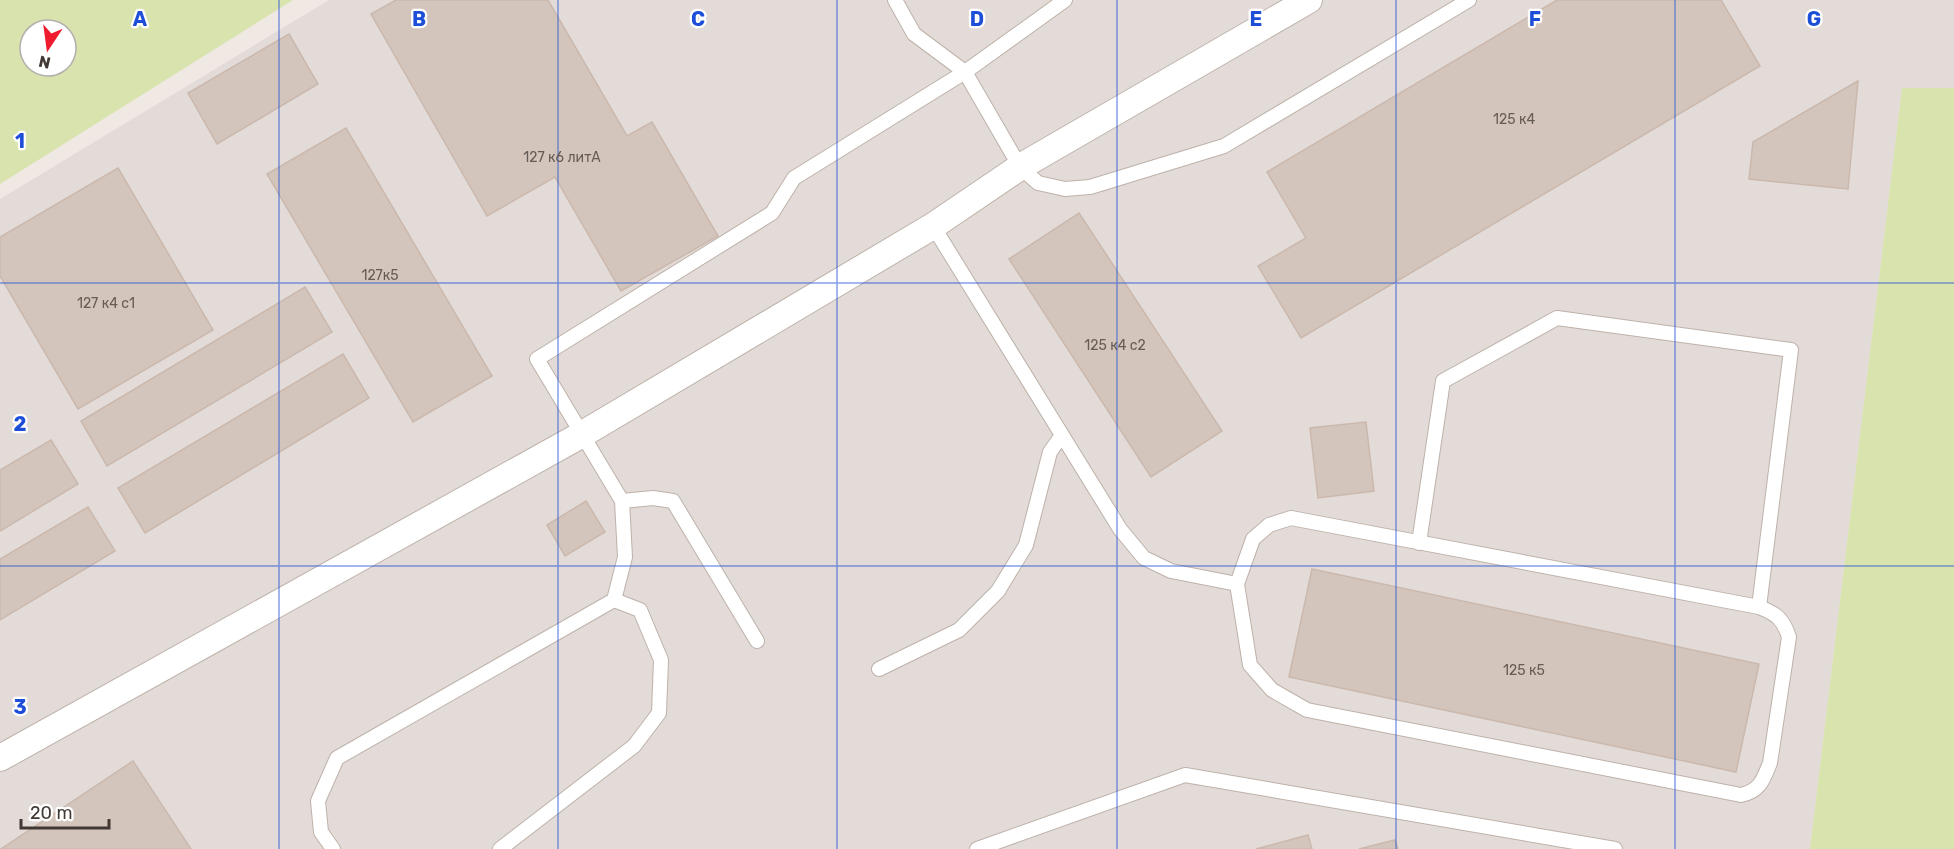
<svg xmlns="http://www.w3.org/2000/svg" width="1954" height="849" viewBox="0 0 1954 849" font-family="Rubik,sans-serif">
<style>
.industrial{fill:#e2dbd8}
.green{fill:#d8e3ad;fill-rule:evenodd}
.building{fill:#d4c5bc;stroke:#cbb8ad;stroke-width:1.5}
.lines{fill:none;stroke-linecap:round;stroke-linejoin:round}
.service-casing{stroke:#beb2a9;stroke-width:16}
.minor-casing{stroke:#beb2a9;stroke-width:28}
.service{stroke:#fff;stroke-width:14}
.minor{stroke:#fff;stroke-width:26}
.grid{fill:none;stroke:#1d4ed8;stroke-width:1.5;stroke-opacity:0.55}
.labels{text-anchor:middle;dominant-baseline:central;stroke-width:4.5;stroke-linejoin:round;paint-order:stroke}
.number-label{font-size:14px;fill:#665c56}
.grid-label{font-size:20px;text-anchor:middle;font-weight:bold;fill:#1d4ed8;stroke:#fff;stroke-width:4.5;stroke-linejoin:round;paint-order:stroke}
</style>
<rect width="100%" height="100%" fill="#f0e9e3"/>
<path class="industrial" d="M329,0h1625v88h-52l-92,761h-1810v-650z"/>
<path class="green" d="M0,0h293l-293,184zM30,30h36v36h-36z
M1902,88h52v761h-144z"/>
<path class="building" d="M396,0h152l79,136 25,-14 66,114 -97,55 -66,-114 -68,39 -116,-202z
M1557,0h164l39,66 -459,272 -43,-72 48,-28 -39,-66z
M289,34l29,50 -101,60 -29,-51z
M1858,81l-10,108 -99,-10 4,-37z
M346,128l146,248 -79,46 -146,-248z
M118,168l95,162 -135,79 -78,-133v-39z
M1079,213l143,218 -71,46 -142,-218z
M305,287l27,45 -225,134 -26,-45z
M343,354l26,44 -224,135 -27,-45z
M1366,422l8,69 -56,7 -8,-70z
M51,440l27,44 -78,47v-61z
M586,501l19,31 -40,24 -18,-31z
M88,507l27,44 -115,69v-61z
M1312,569l447,95 -23,108 -447,-95z
M133,761l58,88h-190z
M1308,835l4,14h-56z
M1395,840l3,9h-39z"/>
<g class="lines">
<defs>
<path id="service" d="M895,0l19,34 51,38 55,95 18,16 27,6 25,-2 134,-41 245,-146
M933,226l187,303 24,29 27,13 66,13
M622,501l31,-3 20,3 84,140
M1291,518l468,89c18,7 24,12 30,30l-19,126c-7,17 -10,28 -29,32l-434,-85 -35,-20 -22,-25 -13,-81 16,-45 16,-14z
M1419,543l24,-162 114,-63 234,32 -32,257
M879,669l80,-39 39,-39 28,-46 24,-93 12,-17
M333,849l-12,-17 -3,-31 19,-43 277,-158 11,-43 -3,-56 -85,-142 235,-146 22,-35 171,-106 100,-72
M500,849l134,-103 25,-33 2,-53 -21,-50 -26,-10
M977,849l208,-74 430,74"/>
<path id="minor" d="M0,758l581,-323 352,-209 87,-59 289,-167"/>
</defs>
<use href="#service" class="service-casing"/>
<use href="#minor" class="minor-casing"/>
<use href="#service" class="service"/>
<use href="#minor" class="minor"/>
</g>
<path class="grid" d="M279,0v849M558,0v849M837,0v849M1117,0v849M1396,0v849M1675,0v849M0,283h1954M0,566h1954"/>
<g class="labels">
<g class="number-label">
<text x="1514" y="119">125 к4</text>
<text x="562" y="157">127 к6 литА</text>
<text x="380" y="275">127к5</text>
<text x="106" y="303">127 к4 с1</text>
<text x="1115" y="345">125 к4 c2</text>
<text x="1524" y="670">125 к5</text>
</g>
</g>
<g class="grid-label">
<text x="140" y="26">A</text>
<text x="419" y="26">B</text>
<text x="698" y="26">C</text>
<text x="977" y="26">D</text>
<text x="1256" y="26">E</text>
<text x="1535" y="26">F</text>
<text x="1814" y="26">G</text>
<text x="20" y="148">1</text>
<text x="20" y="431">2</text>
<text x="20" y="714">3</text>
</g>
<g transform="translate(48 48) rotate(193)"><circle r="28" fill="#ffffff" stroke="#b3b0ae" stroke-width="1.5"/>
<path d="M0-4.5L10 22L0 15L-10 22Z" fill="#ee1c2e"/>
<text y="-9" font-size="16" font-weight="bold" text-anchor="middle" fill="#423934">N</text>
</g>
<path d="M21 819v9h88v-9" fill="none" stroke="#423934" stroke-width="3"/>
<text x="30" y="819" font-size="18" fill="#423934" stroke="#ffffff" stroke-width="4.5" paint-order="stroke">20 m</text>
</svg>
